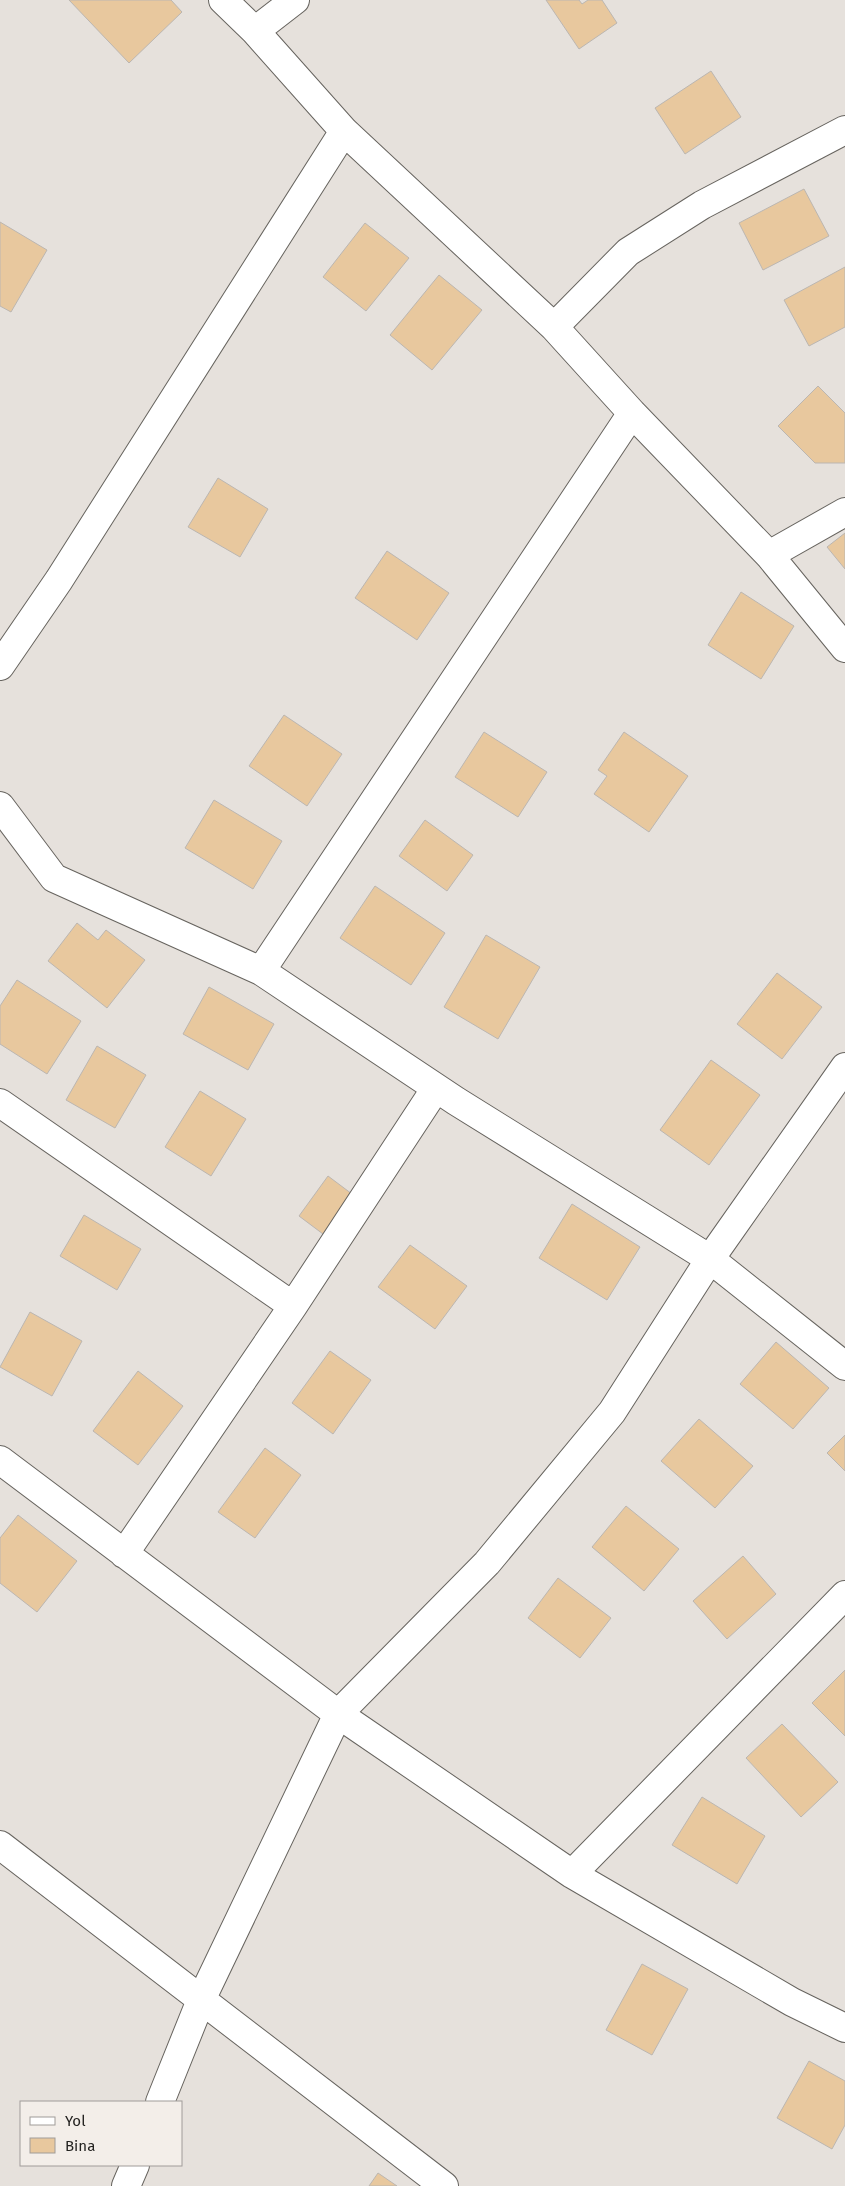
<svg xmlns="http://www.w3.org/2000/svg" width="845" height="2186" viewBox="0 0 845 2186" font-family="'Fira Sans',sans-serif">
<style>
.building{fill:#e8c89e;stroke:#bbb6b1}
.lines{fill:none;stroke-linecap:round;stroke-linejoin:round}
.street-casing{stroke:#67645f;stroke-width:30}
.street{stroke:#fff;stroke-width:28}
</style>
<rect width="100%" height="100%" fill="#e6e1dc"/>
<path class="building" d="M69,0h102l11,12 -53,51z
M546,0h33l3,4 6,-4h14l15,23 -38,26z
M711,71l30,46 -56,37 -30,-46z
M804,189l25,47 -66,34 -24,-47z
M0,222l47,28 -36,62 -11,-6z
M365,223l44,35 -43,53 -43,-34z
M845,267v60l-36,19 -25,-46z
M439,275l43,35 -50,60 -42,-35z
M818,386l27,27v50h-30l-37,-37z
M218,478l50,31 -28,48 -52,-30z
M845,533v36l-18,-22z
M387,551l62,42 -32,47 -62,-42z
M741,592l53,34 -33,53 -53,-34z
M284,715l58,39 -35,52 -58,-40z
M484,732l63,40 -29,45 -63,-40z
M624,732l64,44 -39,56 -55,-38 13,-18 -9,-6z
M214,800l68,41 -29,48 -68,-41z
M425,820l48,35 -26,36 -48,-35z
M375,886l70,47 -34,52 -71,-47z
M77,923l21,17 8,-10 39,30 -38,48 -59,-47z
M486,935l54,32 -42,72 -54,-32z
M777,973l45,34 -40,52 -45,-35z
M17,980l64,41 -34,53 -47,-30v-38z
M209,987l65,37 -26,46 -65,-36z
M97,1046l49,29 -31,53 -49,-28z
M711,1060l49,35 -51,70 -49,-35z
M200,1091l46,28 -35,57 -46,-29z
M328,1176l24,18 -29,40 -24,-18z
M572,1204l68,43 -33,53 -68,-42z
M84,1215l57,34 -24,41 -57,-34z
M410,1245l57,41 -32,43 -57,-42z
M30,1312l52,29 -30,55 -52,-29z
M776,1342l53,46 -36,41 -53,-45z
M330,1351l41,29 -38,54 -41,-31z
M138,1371l45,35 -45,59 -45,-34z
M699,1419l54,47 -38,42 -54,-47z
M845,1435v36l-18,-18z
M265,1448l36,27 -46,63 -37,-26z
M626,1506l53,43 -35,42 -52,-44z
M18,1515l59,46 -40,51 -37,-29v-45z
M743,1556l33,38 -49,45 -34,-38z
M558,1578l53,40 -31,40 -52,-40z
M845,1670v66l-33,-33z
M782,1724l56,58 -37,35 -55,-59z
M702,1797l63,39 -28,48 -65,-39z
M642,1964l46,25 -36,66 -46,-25z
M809,2061l36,20v44l-13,24 -55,-31z
M378,2173l19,13h-28z"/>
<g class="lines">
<defs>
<path id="street" d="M223,0l32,31 89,100 210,196 78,86 137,142 76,93
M255,31l40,-31
M554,327l74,-75 74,-47 143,-75
M769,555l76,-43
M0,666l59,-86 285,-449
M0,806l54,72 207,93 195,130 254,158 135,107
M261,971l371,-558
M0,1103l293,203
M0,1460l338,254 234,160 220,128 53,26
M124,1554l169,-248 143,-218
M0,1845l444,341
M572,1874l273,-279
M160,2102l41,-102 137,-286 149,-151 125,-151 98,-153 135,-192
M126,2186l9,-21"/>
</defs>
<use href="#street" class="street-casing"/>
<use href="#street" class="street"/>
</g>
<rect x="20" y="2101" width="162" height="65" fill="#f3eee9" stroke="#a09c99"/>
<rect x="30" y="2117" width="25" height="8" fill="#ffffff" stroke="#a09c99"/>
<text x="65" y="2126" font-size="15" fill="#232220">Yol</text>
<rect x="30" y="2138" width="25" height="15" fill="#e8c89e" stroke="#a09c99"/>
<text x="65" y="2151" font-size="15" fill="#232220">Bina</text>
</svg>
